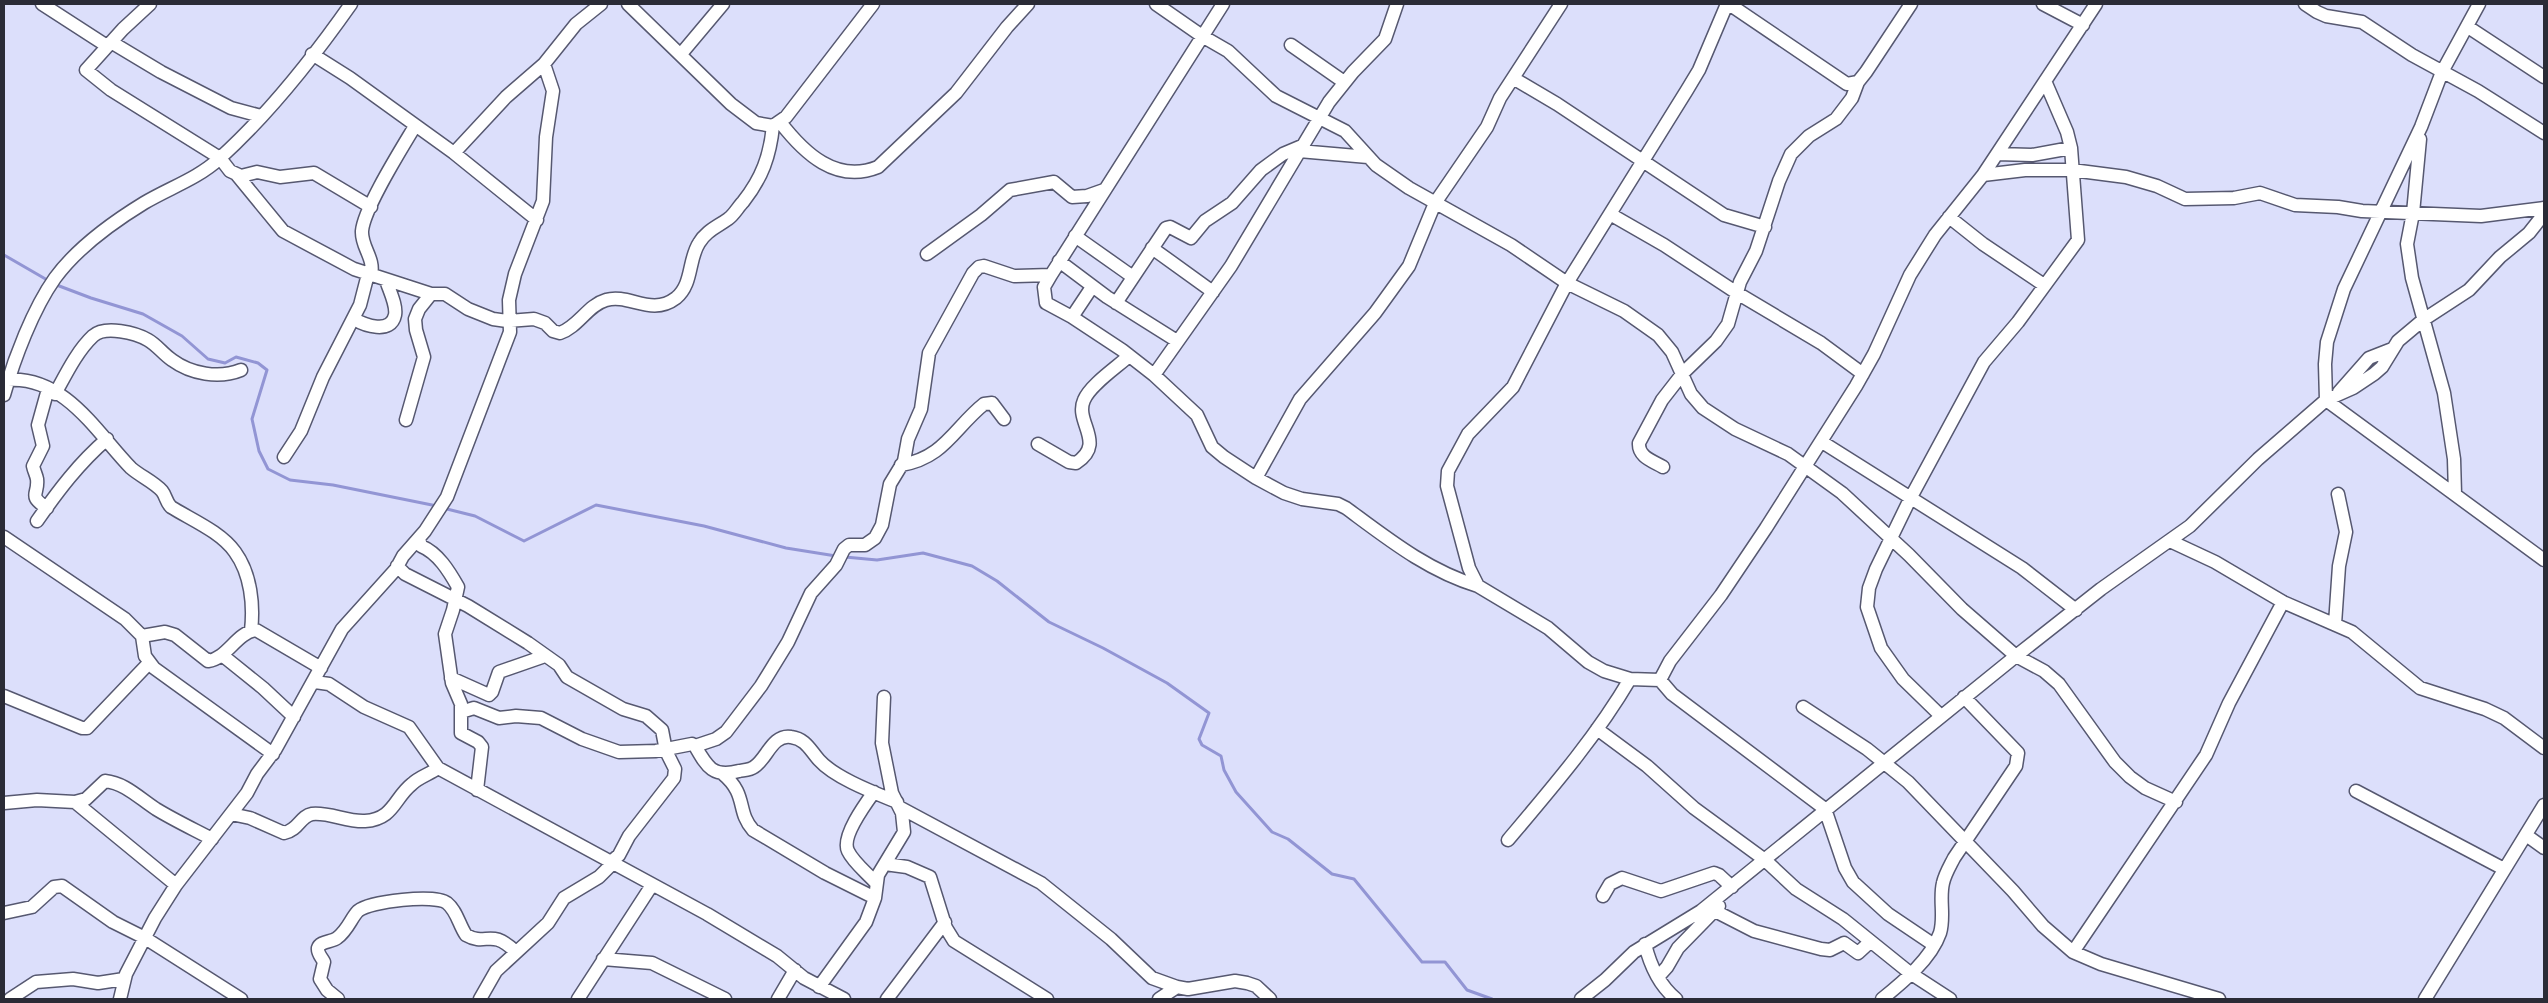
<svg xmlns="http://www.w3.org/2000/svg" width="2548" height="1003" viewBox="0 0 2548 1003" font-family="'Varela Round',sans-serif">
<style>
.lines{fill:none;stroke-linecap:round;stroke-linejoin:round}
.stream{stroke:#9295d4;stroke-width:3}
.minor-casing{stroke:#565870;stroke-width:15}
.minor{stroke:#fff;stroke-width:12}
</style>
<rect width="100%" height="100%" fill="#dcdffb"/>
<g class="lines">
<path class="stream" d="M4,255l45,26
M54,284l37,14 52,16 39,22 26,23 17,4 11,-6 22,6 9,7 -15,49 7,32 9,18 22,11 43,5 104,21
M443,508l32,8 49,25 72,-36 108,21 82,22 50,8
M845,557l32,3 46,-7 49,13 25,15 52,41 54,26 64,35 42,30 -10,26 3,6 19,11 3,14 12,22 36,40 16,7 44,35 22,5 68,83h23l22,28 25,9"/>
<defs>
<path id="minor" d="M42,4l65,42
M150,4l-27,25 -37,41 25,20 109,68 10,13 11,5 16,-4 23,5 34,-4 57,34
M628,4l103,100 25,19 17,3 13,-9 87,-113
M1156,4l46,32 26,15 48,45 69,35 31,34 33,23 102,57 56,38 57,28 34,24 14,17 19,42 12,14 32,21 53,25 54,39 67,62 53,54 54,47 28,15 15,13 56,78 15,15 15,11 31,14
M1223,4l-172,271 -7,12 2,16 26,14 50,33 32,25 43,40 15,32 12,10 32,21 28,15 18,6 36,5 8,4c42,31 82,63 132,78
M1729,4l118,80 11,-2 8,-10 45,-68
M2043,4l40,21
M2305,4l12,8 9,4 36,6 50,33 66,36 66,42
M2479,4l-37,68 -21,55 -77,162 -17,53 -2,22 1,36 218,160
M2468,27l76,50
M111,42l50,30 70,36 30,8
M1291,45l53,37
M312,54l38,24 104,75 83,67
M681,54l42,-50
M1513,78l44,26 167,111 41,12
M780,122c24,31 56,62 98,45l78,-74 51,-66 21,-23
M2420,139l-7,74 -6,31 5,34 32,115 10,66 1,35
M1299,151l69,6
M454,153l52,-56 38,-33 32,-40 25,-20
M1997,154l35,1 39,-7
M237,175l46,56 71,38 77,25h14l23,15 25,10 14,2 27,-2 11,4 8,8 7,2c18,-6 28,-28 46,-33 23,-7 45,17 70,-2 17,-14 12,-38 23,-55 7,-12 18,-16 29,-24 6,-4 10,-12 15,-17 19,-24 27,-46 30,-76
M1983,175l42,-5h47l54,7 31,9 28,13 49,-1 26,-5 35,12 43,2 24,4 119,5 63,-8
M1610,214l54,31 73,48 84,50 42,31
M1949,217l34,27 61,41
M1075,236l58,41
M1152,248l61,44
M927,254l54,-39 29,-25 44,-8 18,15 15,-1 17,-6
M1059,261l48,36 70,44
M371,275c4,-17 -10,-28 -9,-44 2,-23 40,-83 53,-105
M1116,303l50,-75 4,-1 21,11 14,-17 27,-18 29,-33 22,-16 19,-8
M1072,317l20,-30
M354,319c10,6 37,16 41,-4 2,-10 -6,-25 -9,-35
M1154,375l77,-109 98,-164 24,-30 32,-33 12,-35
M8,380c57,-4 89,53 123,88 9,8 23,14 31,23 4,5 4,11 9,16 21,13 50,25 64,45 16,22 19,53 16,79
M2339,392l30,-34 23,-9
M55,394c11,-20 22,-43 38,-58 12,-11 43,-3 55,4 9,5 15,14 24,20 19,14 47,19 69,10
M4,395c10,-36 29,-86 51,-117 22,-30 58,-56 89,-75 25,-15 53,-24 75,-44 50,-45 94,-101 132,-155
M406,420l18,-63 -8,-27 -1,-11 4,-10 12,-15
M1822,442l200,126 54,42
M1038,444l31,18 7,1c31,-20 -2,-41 8,-63 6,-15 33,-33 45,-44
M284,457l17,-26 22,-54 37,-72 8,-31
M901,465c43,-7 53,-37 83,-61l8,-1 12,16
M1663,467c-10,-6 -25,-10 -24,-24l23,-43 21,-27 33,-32 12,-17 12,-42 16,-31 23,-70 12,-27 18,-18 27,-17 16,-21 6,-16
M1256,478l44,-79 75,-86 34,-47 26,-63 52,-76 13,-29 61,-94
M47,508c-20,-13 -8,-13 -10,-29 -1,-5 -3,-8 -4,-13l10,-20 -5,-21 10,-36
M37,521c21,-30 42,-58 70,-82
M4,537l121,82 17,17 3,20 9,12 119,86
M419,539l2,7c17,7 28,25 37,41l-5,23 -8,24 7,49 9,21v29l17,9 4,5 -5,43
M2170,541l45,21 68,40 69,30 68,56 65,21 19,9 40,30
M397,566l8,8 63,32 60,37 31,22 8,12 56,32 23,7 16,14 4,21 9,18 -1,9 -45,58 -10,19 -8,7
M2335,624l4,-58 7,-34 -8,-38
M142,636l23,-4 10,3 33,26c20,-3 28,-28 48,-31l65,38
M222,655l41,33 31,29
M451,678l38,17 3,-3 7,-20 46,-16
M1660,680l-30,-1 -26,-8 -16,-9 -40,-34 -70,-42 -9,-18 -22,-82 1,-15 20,-37 45,-47 54,-104 120,-193 12,-20 28,-66
M315,682l14,2 35,23 45,20 29,41 269,146 70,42 27,22 40,21
M4,696l78,32h5l62,-65
M1803,707l64,42 41,33 105,109 30,35 30,26 28,12 118,35
M461,712l13,-4 25,10 17,-2 25,2 41,21 37,13 37,-1 36,-7 3,2c12,21 18,32 44,25 5,-1 11,-1 15,-4 13,-8 18,-33 37,-30 15,2 19,13 28,23 16,18 56,33 78,42
M1941,716l-38,-37 -22,-31 -14,-41 2,-19 7,-19 34,-70 74,-137 34,-40 60,-82 -7,-92 -4,-16 -22,-51
M1597,729l50,37 47,42 71,52 31,29 47,30 67,54 40,26
M695,746l21,-7 10,-7 35,-46 27,-44 23,-49 25,-28 8,-16 5,-4h16l10,-7 7,-13 8,-41 14,-23 4,-22 13,-30 8,-56 44,-80 6,-6 5,-1 30,10 37,-1
M723,774c25,21 13,37 30,56l72,43 50,25
M2356,791l148,78
M874,792c-8,11 -33,45 -26,59 5,11 19,22 28,32
M75,802l101,83
M4,803l33,-3 38,2 11,-3 19,-18c20,2 34,17 51,28 18,11 37,20 56,30
M899,807l142,76 70,56 41,39 25,9 11,2 47,-8 12,2 9,3 14,13
M231,814l19,4 34,15c15,-3 16,-17 28,-19 17,-2 35,8 53,7 29,-2 29,-23 47,-37 7,-7 18,-10 26,-16
M2526,835l18,13
M1508,840c43,-51 88,-103 122,-161
M885,864l22,3 23,10 16,51 8,13 93,58
M1603,896l7,-12 12,-6 39,13 53,-18 5,2 13,12
M1715,911l39,20 67,18 9,1 14,-7 14,10 12,-11
M4,913l28,-6 22,-20 8,-1 51,36 32,16 96,61
M1645,944c5,21 14,41 31,55
M1934,945l-46,-31 -35,-32 -8,-14 -20,-59 -153,-115 -12,-14 10,-19 51,-66 45,-67 90,-142 18,-32 36,-79 25,-40 48,-60 113,-171
M2073,952l133,-197 23,-52 54,-101
M603,959l49,4 73,36
M1658,977l9,-10 11,-19 41,-42
M819,987l47,-65 9,-24 3,-23 26,-43 -2,-19 -10,-20 -10,-50 2,-46
M10,999l26,-17 37,-3 25,4 26,-4
M120,999l6,-25 29,-56 21,-33 71,-92 10,-19 18,-24 67,-121 54,-60 7,-13 22,-25 22,-34 63,-165 -1,-32 6,-26 28,-73 3,-64 7,-46 -9,-27
M338,999l-11,-9 -7,-11 4,-17c-2,-4 -7,-9 -6,-14 2,-7 14,-6 19,-10 11,-8 14,-20 21,-27 12,-10 77,-17 89,-8 10,8 12,22 19,32 21,12 24,-8 50,17
M480,999l16,-28 52,-48 16,-25 35,-21 14,-14
M578,999l74,-114
M778,999l17,-29
M887,999l58,-77
M1159,999l18,-12
M1581,999l24,-19 29,-28 67,-41 315,-255 85,-67 89,-63 68,-67 68,-59 27,-12 21,-14 8,-7 16,-26 25,-21 46,-30 31,-33 29,-24 15,-19
M1882,999c21,-17 49,-40 58,-66 5,-16 -1,-34 3,-50 2,-9 7,-17 11,-25l62,-92 2,-13 -54,-56
M2425,999l119,-194"/>
</defs>
<use href="#minor" class="minor-casing"/>
<use href="#minor" class="minor"/>
</g>
<rect width="2548" height="1003" fill="none" stroke="#2a2b36" stroke-width="10"/>
</svg>
